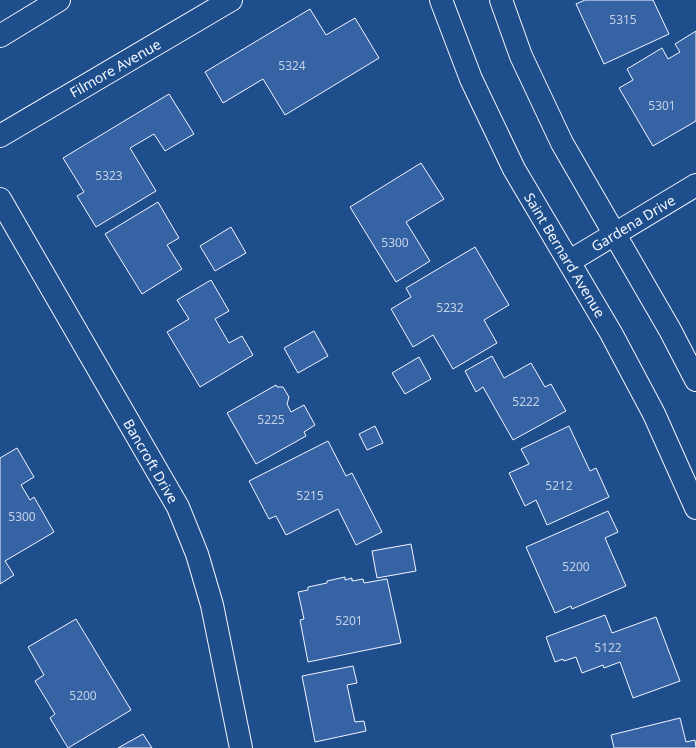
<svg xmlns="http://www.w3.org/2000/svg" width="696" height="748" viewBox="0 0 696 748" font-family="'Noto Sans',sans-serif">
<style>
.building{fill:#3563a3;stroke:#f2f6ff}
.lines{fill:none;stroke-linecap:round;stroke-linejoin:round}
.street-casing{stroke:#f2f6ff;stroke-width:24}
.secondary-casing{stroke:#f2f6ff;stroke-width:24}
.street{stroke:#1f4e8c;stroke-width:22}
.secondary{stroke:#1f4e8c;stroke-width:22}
.labels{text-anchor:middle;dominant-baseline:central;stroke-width:3;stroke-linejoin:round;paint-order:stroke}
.number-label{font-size:12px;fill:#c3d1e8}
.street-label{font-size:14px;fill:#f2f6ff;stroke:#1f4e8c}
</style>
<rect width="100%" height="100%" fill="#1f4e8c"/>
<path class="building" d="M585,0h68l16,34 -65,30 -28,-60z
M310,9l16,26 29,-17 24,40 -94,57 -22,-36 -40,24 -18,-31z
M696,31v90l-43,25 -34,-58 14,-8 -6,-11 35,-21 6,11 12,-7 -5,-8z
M169,94l25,40 -29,17 -11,-17 -24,14 26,43 -60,36 -19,-31 7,-4 -21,-34z
M421,163l23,36 -38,23 24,39 -34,21 -46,-75z
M158,202l21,36 -12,7 15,24 -40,25 -37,-60z
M231,227l15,26 -31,18 -15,-25z
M475,247l34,58 -25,15 13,23 -44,26 -20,-34 -20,12 -22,-38 20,-12 -5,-9z
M211,280l18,31 -14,8 14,24 13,-7 11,19 -53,32 -33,-55 22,-13 -12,-19z
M314,331l14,25 -30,17 -14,-25z
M492,356l12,22 27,-15 14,24 6,-3 15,27 -53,29 -30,-53 -7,5 -11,-21z
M419,357l12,22 -26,15 -13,-21z
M276,385l1,2h6l6,10 -2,7 4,8 13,-7 11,20 -11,7 2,4 -50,28 -29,-51z
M375,426l8,17 -16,7 -8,-16z
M569,426l21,45 6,-3 13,29 -62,28 -11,-25 -11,6 -16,-33 20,-9 -8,-15z
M328,441l18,35 6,-3 30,59 -26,13 -18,-36 -52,26 -10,-19 -7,3 -20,-38z
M17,448l17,29 -13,8 9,15 4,-3 20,35 -49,29 9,14 -14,9v-126z
M608,511l10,21 -13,6 21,48 -54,23 -1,-3 -16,7 -29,-66z
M411,544l5,27 -39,7 -5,-27z
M345,577v3l7,-2v3l11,-2 1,4 23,-4 14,64 -93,19 -8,-42 4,-1 -6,-27 10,-2v-3l19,-4v-2z
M605,615l7,18 44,-16 24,64 -47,17 -13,-36 -16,6 -1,-3 -21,8 -6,-16 -12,4 -1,-2 -8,3 -9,-25z
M76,619l55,91 -63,38 -18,-30 5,-4 -20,-33 9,-6 -16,-28z
M353,666l4,17 -10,2 8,37 9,-1 2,10 -51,11 -13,-66z
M680,718l6,24 9,-2 1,8h-82l-3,-13z
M143,734l9,14h-34z"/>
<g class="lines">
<defs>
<path id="street" d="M0,199l178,308 19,47 15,51 29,143
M570,261l126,-76"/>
<path id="secondary" d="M441,0l30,79 43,90 97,164 43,81 42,94
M501,0l20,56 41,87 108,187 26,50
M0,36l59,-36
M0,136l231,-136"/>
</defs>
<use href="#street" class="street-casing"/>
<use href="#secondary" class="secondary-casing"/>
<use href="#street" class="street"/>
<use href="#secondary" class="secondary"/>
</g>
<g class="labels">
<g class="number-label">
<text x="623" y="19">5315</text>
<text x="292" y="65">5324</text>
<text x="662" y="105">5301</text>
<text x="109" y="175">5323</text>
<text x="395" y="242">5300</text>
<text x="450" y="307">5232</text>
<text x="526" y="401">5222</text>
<text x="271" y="419">5225</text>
<text x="559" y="485">5212</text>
<text x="310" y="495">5215</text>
<text x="22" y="516">5300</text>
<text x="576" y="566">5200</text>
<text x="349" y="620">5201</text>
<text x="608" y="647">5122</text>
<text x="83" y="695">5200</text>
</g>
<g class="street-label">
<text transform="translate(115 68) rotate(-30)">Filmore Avenue</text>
<text transform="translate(633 223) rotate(-31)">Gardena Drive</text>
<text transform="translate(565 255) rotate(59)">Saint Bernard Avenue</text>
<text transform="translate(151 461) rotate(60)">Bancroft Drive</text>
</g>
</g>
</svg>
